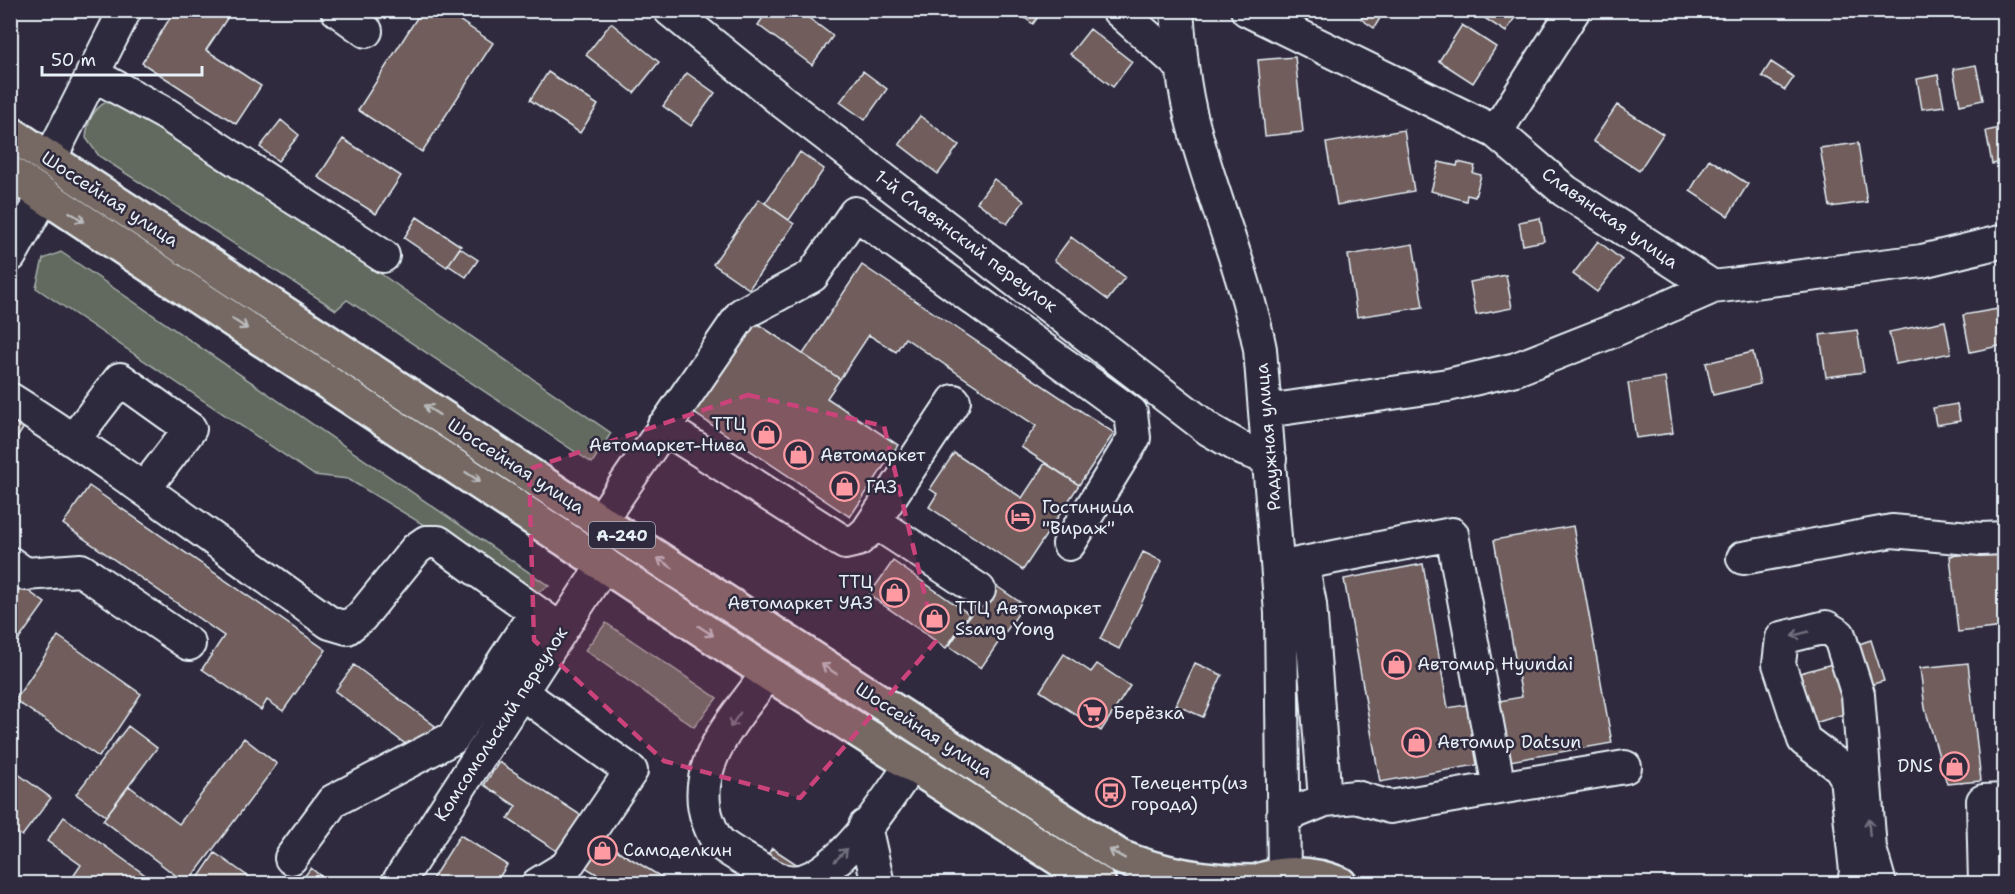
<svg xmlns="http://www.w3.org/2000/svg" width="2015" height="894" viewBox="0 0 2015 894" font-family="'Shantell Sans',sans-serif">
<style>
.green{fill:#626a5e;stroke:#a5aeab;stroke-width:1.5}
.building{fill:#6f5d5c;stroke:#e8f1f8;stroke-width:1.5}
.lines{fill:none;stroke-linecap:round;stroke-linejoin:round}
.minor-casing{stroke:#e8f1f8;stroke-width:36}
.major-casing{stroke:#e8f1f8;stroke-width:38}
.minor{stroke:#2f2a3d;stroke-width:32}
.major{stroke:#766964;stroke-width:33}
.oneway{stroke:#babbbd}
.oneway2{stroke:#70707e}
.marked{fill:#ca437a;fill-opacity:0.2;stroke:#ca437a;stroke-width:4.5;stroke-dasharray:12 8;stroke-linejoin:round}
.labels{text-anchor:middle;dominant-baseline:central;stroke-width:5;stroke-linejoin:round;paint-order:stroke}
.shield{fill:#2f2a3d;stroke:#b0b5c0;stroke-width:1.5}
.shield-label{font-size:16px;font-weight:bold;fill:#e8f1f8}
.street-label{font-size:18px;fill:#e8f1f8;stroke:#2f2a3d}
.poi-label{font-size:18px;fill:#e8f1f8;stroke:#2f2a3d;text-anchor:start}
</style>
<rect width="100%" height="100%" fill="#2f2a3d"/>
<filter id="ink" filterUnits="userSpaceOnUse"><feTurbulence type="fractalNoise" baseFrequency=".0167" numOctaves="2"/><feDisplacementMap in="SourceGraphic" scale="12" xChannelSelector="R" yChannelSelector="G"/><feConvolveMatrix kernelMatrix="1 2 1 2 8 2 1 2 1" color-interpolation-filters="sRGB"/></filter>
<g filter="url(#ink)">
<path class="green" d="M106,102l18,5 244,158 243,168 -19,30 -245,-163 -11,10 -237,-154 -13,-18c1,-15 6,-28 20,-36z
M61,252l488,334 -13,7 -188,-114 -34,-4 -278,-187 7,-29z
M606,623l111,75 -23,29 -109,-77z"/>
<path class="building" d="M175,10h43l10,7 -22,33 55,36 -25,38 -94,-61z
M422,10h22l49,33 -71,109 -64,-42z
M768,10h30l35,26 -21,29 -54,-40z
M1014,10h29l-10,14z
M1364,10h21l-11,18 -13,-9z
M1472,10h40l5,4 -11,18z
M611,23l48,39 -25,31 -48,-38z
M1462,25l34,22 -23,36 -34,-22z
M1090,29l42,33 -19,25 -43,-33z
M1295,57l8,75 -38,4 -7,-76z
M1771,62l23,15 -9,13 -23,-14z
M1976,65l7,35 -23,5 -7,-36z
M863,71l24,18 -22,31 -25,-18z
M548,72l50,33 -18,28 -50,-33z
M687,73l28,20 -24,33 -28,-20z
M1938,75l6,31 -22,3 -5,-30z
M1617,105l46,29 -24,37 -46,-30z
M920,116l39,29 -21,29 -39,-30z
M281,120l18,15 -21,26 -18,-14z
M2004,127v35l-12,2 -6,-33z
M1404,130l10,61 -77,14 -11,-62z
M343,139l58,37 -25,38 -58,-37z
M1858,143l9,59 -37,5 -10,-59z
M800,152l24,17 -35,51 -24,-17z
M1709,159l39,25 -20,32 -38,-25z
M1439,162l18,4 1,-4 17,4 -2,7 8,2 -6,22 -8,-2 -1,6 -35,-10z
M994,179l30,22 -17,23 -30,-22z
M759,199l35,25 -45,65 -36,-25z
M417,217l44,29 -14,21 -43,-29z
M1540,218l4,23 -21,4 -4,-23z
M1071,237l54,40 -17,23 -54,-40z
M1598,241l24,19 -25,32 -24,-18z
M1413,244l10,63 -66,10 -9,-62z
M460,248l18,12 -12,17 -18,-12z
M862,265l252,168 -35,52 -58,-38 15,-21 -131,-88 -9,14 -27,-17 -29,44 -37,-25z
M1506,275l6,33 -36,7 -6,-33z
M2004,308v37l-34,7 -7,-37z
M752,320l88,59 -13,19 71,47 -48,72 -159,-106z
M1945,321l6,32 -55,11 -7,-32z
M1857,330l7,42 -38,5 -6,-42z
M1753,352l7,32 -47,11 -7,-32z
M1665,377l8,56 -37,5 -8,-55z
M1957,404l3,17 -24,4 -3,-17z
M10,415l16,9 -16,25z
M954,453l68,45 23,-35 34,22 -56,85 -94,-63 8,-13 -7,-5z
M89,486l237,164 -43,61 -16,-11 -6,10 -59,-41 22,-33 -161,-112z
M1573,526l39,217 -102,18 -11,-60 23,-4 -28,-157z
M2004,550v77l-46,5 -8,-76z
M1143,552l19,9 -43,88 -19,-10z
M893,561l76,53 -23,34 -77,-53z
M1423,564l25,144 23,-4 11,60 -102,18 -36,-203z
M17,583l28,20 -35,49v-59z
M992,583l32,22 -43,63 -32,-22z
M58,636l83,58 -42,63 -84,-57z
M1871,640l13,41 -11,3 2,6 -32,10 4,13 -32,10 -15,-50 32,-9 21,-18z
M1064,654l27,18 6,-8 33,22 -29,45 -61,-40z
M1195,663l27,12 -19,42 -27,-12z
M1968,663l13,118 -34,3 -22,-76 -5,-40z
M354,665l81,61 -19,26 -81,-61z
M128,726l29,22 -51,68 -30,-22z
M244,738l33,26 -90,120 -84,-64 26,-34 50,38z
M499,762l83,54 -24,36 -50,-33 8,-13 -32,-21z
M10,768l41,30 -29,38 -12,-8z
M64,817l94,67h-90l13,-19 -34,-24z
M460,835l47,30 -12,19h-66z
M595,837l78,47h-60l-33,-20z
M772,848l26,17 -12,19h-37z
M215,853l44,31h-65z
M311,868l19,16h-32z
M727,878l9,6h-12z"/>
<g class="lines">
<defs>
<path id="minor" d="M337,10l29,21
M670,10l113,92 427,328 33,19 27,10
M1118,10l63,56
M1177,10c3,39 6,77 16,114 20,76 52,148 67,225l21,264 3,262
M1247,10l249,122 69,59 148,96 209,-26 82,-20
M92,74l74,40 217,142
M1496,132l78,-122
M50,159l75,-149
M10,256l34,-61
M10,399c111,70 214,149 320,224l17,5 14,-11 55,-68 10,-7h12l123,88
M1266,411l182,-26 68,-16 94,-37 103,-45
M663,427l182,116 13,-3 9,-8 87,-131
M74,439l46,-60 70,50 -45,59
M600,521l142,-207 70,-38 43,-63 276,200 3,25 -65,106
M875,522l104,68
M1743,558l149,-27 89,8 23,-1
M10,563l15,11 56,-4 108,74
M1302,563l8,41 15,196
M1278,568l174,-34 47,254 -109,19 -34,-10 -31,3 -42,17
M768,673c-30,43 -80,91 -60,148 3,8 6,17 13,23 11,9 24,15 35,22 19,13 36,22 58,10 40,-22 72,-76 98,-112
M522,693l109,78 -65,96 -28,17
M1499,788l126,-21
M865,826l13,58
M291,858l42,-57 120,-63 83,-126
M397,884l207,-320
M1854,884l2,-13 -10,-94 -6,-10 -36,-27 -25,-76 3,-26 44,-11 13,8 19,60 12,154 10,35
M1985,884l-2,-83 21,-1"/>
<path id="major" d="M10,133l590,388 520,336c44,18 87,25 135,25
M10,173l758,500 331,211
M1251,884c28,-13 61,-12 89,0"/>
</defs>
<use href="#minor" class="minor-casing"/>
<use href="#major" class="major-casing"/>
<use href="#minor" class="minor"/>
<use href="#major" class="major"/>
</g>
<defs><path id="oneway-shaft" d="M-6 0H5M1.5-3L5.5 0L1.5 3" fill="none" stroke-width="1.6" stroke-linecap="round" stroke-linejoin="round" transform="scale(1.5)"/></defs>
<g class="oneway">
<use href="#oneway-shaft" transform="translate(77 217) rotate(33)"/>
<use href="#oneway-shaft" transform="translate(240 324) rotate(33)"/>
<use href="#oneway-shaft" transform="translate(432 410) rotate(-147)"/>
<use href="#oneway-shaft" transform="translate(473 477) rotate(33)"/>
<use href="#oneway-shaft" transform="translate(665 563) rotate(-147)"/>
<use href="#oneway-shaft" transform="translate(706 631) rotate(33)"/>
<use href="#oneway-shaft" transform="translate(829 669) rotate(-147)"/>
<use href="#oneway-shaft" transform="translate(1117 854) rotate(-151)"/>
</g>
<g class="oneway2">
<use href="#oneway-shaft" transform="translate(1800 634) rotate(165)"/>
<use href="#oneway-shaft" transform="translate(735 720) rotate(125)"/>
<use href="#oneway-shaft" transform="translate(1869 827) rotate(-95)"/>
<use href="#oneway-shaft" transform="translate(841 855) rotate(-45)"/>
</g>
</g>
<path class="marked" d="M748,395l136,31 52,215 -136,157 -136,-37 -130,-121 -5,-171z"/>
<defs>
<symbol id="shop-ring" viewBox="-11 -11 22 22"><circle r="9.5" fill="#2f2a3d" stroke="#ff9aa2" stroke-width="1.5"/><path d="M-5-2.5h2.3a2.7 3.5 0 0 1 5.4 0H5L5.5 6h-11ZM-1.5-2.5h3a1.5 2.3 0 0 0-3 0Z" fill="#ff9aa2"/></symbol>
<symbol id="hotel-ring" viewBox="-11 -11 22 22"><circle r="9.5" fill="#2f2a3d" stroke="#ff9aa2" stroke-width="1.5"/><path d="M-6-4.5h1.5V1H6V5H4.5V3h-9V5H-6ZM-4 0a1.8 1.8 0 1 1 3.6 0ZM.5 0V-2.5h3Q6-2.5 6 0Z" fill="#ff9aa2"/></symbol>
<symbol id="supermarket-ring" viewBox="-11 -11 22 22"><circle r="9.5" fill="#2f2a3d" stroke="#ff9aa2" stroke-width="1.5"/><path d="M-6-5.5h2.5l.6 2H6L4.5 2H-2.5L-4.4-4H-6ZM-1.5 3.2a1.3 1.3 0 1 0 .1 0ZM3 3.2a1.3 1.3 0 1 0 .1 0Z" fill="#ff9aa2"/></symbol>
<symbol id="bus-ring" viewBox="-11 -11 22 22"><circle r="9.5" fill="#2f2a3d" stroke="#ff9aa2" stroke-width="1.5"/><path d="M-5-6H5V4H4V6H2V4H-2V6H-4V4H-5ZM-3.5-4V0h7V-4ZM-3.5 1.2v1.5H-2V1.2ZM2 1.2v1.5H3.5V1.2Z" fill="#ff9aa2"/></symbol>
</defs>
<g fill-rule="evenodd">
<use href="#shop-ring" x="750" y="418" width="33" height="33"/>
<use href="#shop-ring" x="782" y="438" width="33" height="33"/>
<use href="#shop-ring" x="828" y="470" width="33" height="33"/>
<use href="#hotel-ring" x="1004" y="500" width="33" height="33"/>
<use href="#shop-ring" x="878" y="576" width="33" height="33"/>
<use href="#shop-ring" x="918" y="602" width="33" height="33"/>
<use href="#shop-ring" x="1380" y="648" width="33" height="33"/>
<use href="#supermarket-ring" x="1076" y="696" width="33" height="33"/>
<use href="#shop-ring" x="1400" y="726" width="33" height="33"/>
<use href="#shop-ring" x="1938" y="750" width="33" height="33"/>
<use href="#bus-ring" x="1094" y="776" width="33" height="33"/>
<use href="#shop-ring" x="586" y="834" width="33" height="33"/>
</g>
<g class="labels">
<rect class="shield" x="589" y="522" width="66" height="26" rx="4.5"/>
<g class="shield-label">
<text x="622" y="535">А-240</text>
</g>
<g class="street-label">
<text transform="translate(110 199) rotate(33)">Шоссейная улица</text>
<text transform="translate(1610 218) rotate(35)">Славянская улица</text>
<text transform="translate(966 241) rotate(37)">1-й Славянский переулок</text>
<text transform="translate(1268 437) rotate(-95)">Радужная улица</text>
<text transform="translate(516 466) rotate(33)">Шоссейная улица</text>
<text transform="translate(501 724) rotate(-57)">Комсомольский переулок</text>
<text transform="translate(924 730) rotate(33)">Шоссейная улица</text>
</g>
<g class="poi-label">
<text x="746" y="424" text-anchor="end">ТТЦ<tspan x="746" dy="21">Автомаркет-Нива</tspan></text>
<text x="820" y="455">Автомаркет</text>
<text x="866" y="487">ГАЗ</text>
<text x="1042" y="507">Гостиница<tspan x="1042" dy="21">"Вираж"</tspan></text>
<text x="873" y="582" text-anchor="end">ТТЦ<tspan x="873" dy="21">Автомаркет УАЗ</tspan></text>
<text x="955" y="608">ТТЦ Автомаркет<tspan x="955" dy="21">Ssang Yong</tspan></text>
<text x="1417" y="664">Автомир Hyundai</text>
<text x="1113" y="713">Берёзка</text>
<text x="1437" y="742">Автомир Datsun</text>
<text x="1933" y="766" text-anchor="end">DNS</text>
<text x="1131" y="783">Телецентр(из<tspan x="1131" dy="21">города)</tspan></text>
<text x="623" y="850">Самоделкин</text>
</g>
</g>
<rect width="2015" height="894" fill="none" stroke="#2f2a3d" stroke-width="36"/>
<rect x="18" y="18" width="1979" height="858" fill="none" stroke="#e8f1f8" stroke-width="2" filter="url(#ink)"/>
<path d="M42 66v9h160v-9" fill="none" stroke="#e8f1f8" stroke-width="3"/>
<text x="51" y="66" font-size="18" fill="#e8f1f8" stroke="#2f2a3d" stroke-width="4.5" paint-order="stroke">50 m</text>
</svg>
